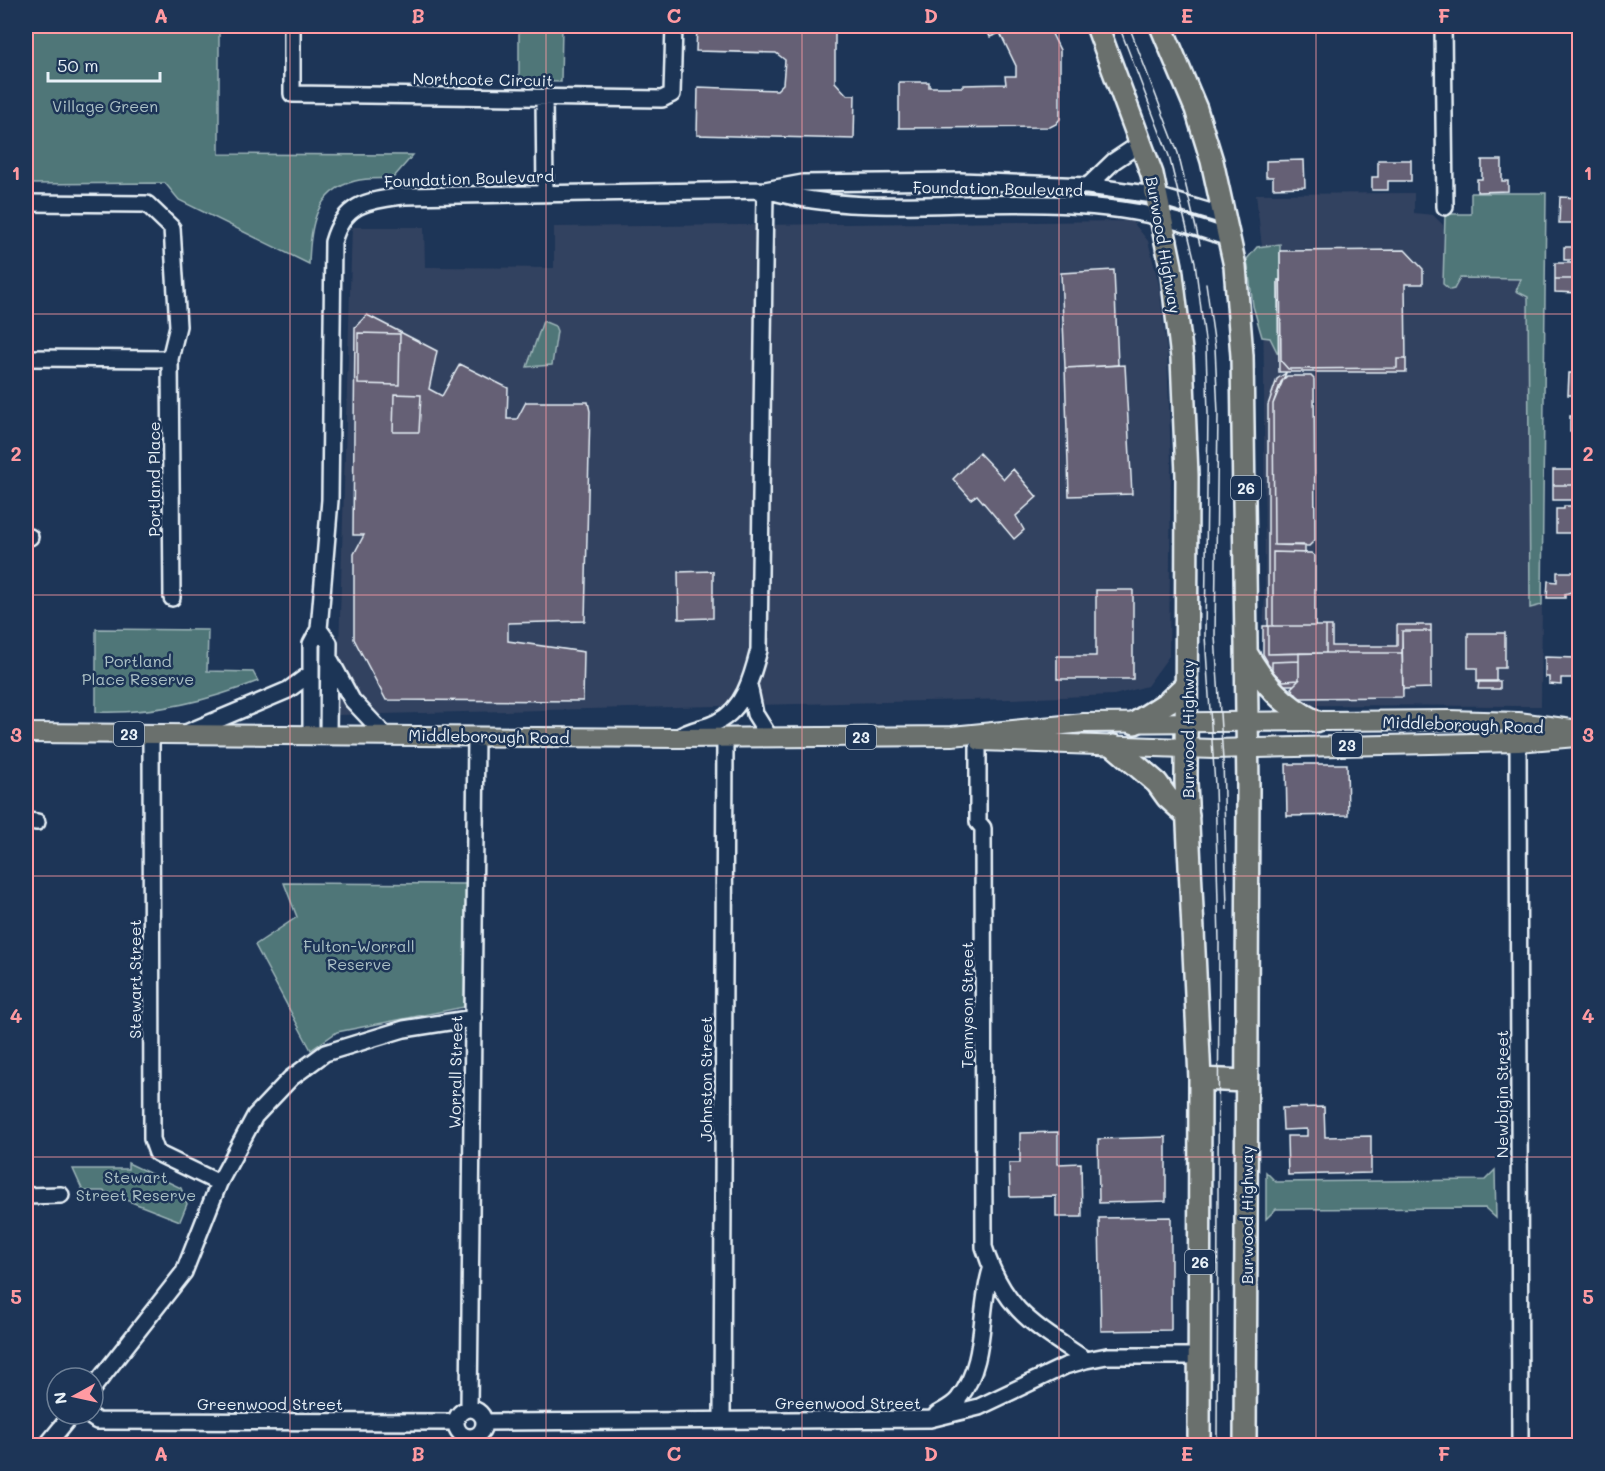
<svg xmlns="http://www.w3.org/2000/svg" width="1605" height="1471" viewBox="0 0 1605 1471" font-family="Mali,sans-serif">
<style>
.built{fill:#334260}
.green{fill:#507678;stroke:#9cb4b8;stroke-width:1.5}
.building{fill:#656075;stroke:#e8f1f8;stroke-width:1.5}
.lines{fill:none;stroke-linecap:round;stroke-linejoin:round}
.minor-casing{stroke:#e8f1f8;stroke-width:20}
.major-casing{stroke:#e8f1f8;stroke-width:22}
.highway-casing{stroke:#e8f1f8;stroke-width:26}
.minor{stroke:#1d3557;stroke-width:15}
.major{stroke:#6b706d;stroke-width:18}
.highway{stroke:#6b706d;stroke-width:21}
.tram{stroke:#e8f1f8;stroke-width:1.5}
.grid{fill:none;stroke:#ff9aa2;stroke-width:1.5;stroke-opacity:0.55}
.labels{text-anchor:middle;dominant-baseline:central;stroke-width:5;stroke-linejoin:round;paint-order:stroke}
.shield{fill:#1d3557;stroke:#abb9c8;stroke-width:1.5}
.shield-label{font-size:15px;font-weight:bold;fill:#e8f1f8}
.street-label{font-size:16px;fill:#e8f1f8;stroke:#1d3557}
.park-label{font-size:16px;fill:#abc0c5;stroke:#1d3557}
.neatline{fill:none;stroke:#ff9aa2;stroke-width:2}
.grid-label{font-size:20px;text-anchor:middle;font-weight:bold;fill:#ff9aa2}
</style>
<rect width="100%" height="100%" fill="#1d3557"/>
<filter id="ink" filterUnits="userSpaceOnUse"><feTurbulence type="fractalNoise" baseFrequency=".0167" numOctaves="2"/><feDisplacementMap in="SourceGraphic" scale="12" xChannelSelector="R" yChannelSelector="G"/><feConvolveMatrix kernelMatrix="1 2 1 2 8 2 1 2 1" color-interpolation-filters="sRGB"/></filter>
<g filter="url(#ink)">
<path class="built" d="M1414,193v20l19,2 10,10 1,51h101l-4,430 -239,-1 -20,-13 -21,-32 4,-63 -1,-222 -2,-128 -6,-53z
M1132,221l16,20 11,44 8,69 4,108 -2,194 -22,30 -33,9 -104,4 -673,16 15,-488h72l1,40 129,1v-41z"/>
<path class="green" d="M26,26h193v128l194,1 -20,23c-12,1 -26,0 -38,3 -41,10 -45,48 -46,83l-130,-64 -14,-17 -139,1z
M519,26h43l-1,56 -42,-1z
M1471,193h75l-4,412 -12,3 -2,-311 -12,-6 5,-12 -61,-1 -6,11 -4,1 -7,-6 2,-70h26z
M1280,244v36h-2v74l-8,-16 -8,-1 -9,-31 -6,-47 10,-12z
M543,321l12,5 2,5 -5,34 -25,2z
M96,629l112,1 -1,41 46,1 5,9c-52,21 -107,33 -162,31z
M284,883l182,1 -2,123 -127,25 -26,18 -56,-105 42,-28z
M128,1163l53,25 6,16 -7,17 -77,-30h-20l-10,-22h55z
M1495,1170l1,48 -11,-10 -209,1 -10,10v-47l10,10 209,-2z"/>
<path class="building" d="M697,26h138v56l12,13h8l-1,44 -157,-4 1,-48 79,3 6,-6 2,-24 -9,-7 -80,-2z
M985,26h63l12,24v69l-4,5 -6,3 -151,1v-46h30v5h34v-2l43,-1 -1,-8h11v-10l-16,-33 -10,4z
M1304,160l1,27 -32,1v-11h-7v-16z
M1378,160h33v21h-23v9h-16v-13h6z
M1482,160h20v21h6v10l-31,1v-13h5z
M1560,197l20,1v25h-21z
M1579,232l1,28h-16v-13h15z
M1405,250l18,19v15h-18l1,75h-9v9l-109,1 -7,-8 -1,-110z
M1555,263h25v16h-25z
M1114,270l4,95 -53,3 -4,-95z
M1555,279h25v14l-25,-1z
M1278,280h2l1,81 7,8 109,-1v-9h9v13h-127z
M367,315l70,36 -8,38 13,7 18,-32 48,24 -1,31h10l9,-17h62l2,9 -5,210 -77,2v18l76,11 -1,49 -197,-1 -32,-61v-85l10,-19h-11l2,-208z
M358,333l42,1 -1,51 -41,-1z
M1125,365l7,129 -63,2 -4,-128z
M1286,373l-13,31 1,141h31v8l-32,-1v74h-5v-221l9,-26z
M1569,373h11v22h-12z
M1287,376h24l3,3 1,161 -6,6 -35,-1 -1,-141 8,-22z
M394,394l27,1 -2,37h-26z
M1576,404h4v28h-10v-16h6z
M979,453l25,26 9,-10 24,28 -21,19 8,14 -10,9 -37,-44 -6,4 -18,-20z
M1553,470h27v15h-27z
M1553,485h27v15h-27z
M1564,506h16v27h-24v-24h8z
M1273,552l38,1 4,3v70h-42z
M713,571v47l-34,1 -1,-47z
M1557,572h17v19l-9,3v4h-18l1,-17 9,1z
M1096,590h37v89h-76v-23h39z
M1397,625h34v6h-29v22h-76v-27h6v20h65z
M1263,626h5v28l31,-1v8l-27,1v9l11,10 16,-1 -5,5h-14l-13,-12v-12l-4,-7z
M1268,626h58v27l-58,1z
M1402,631h29v57l-28,1z
M1468,633h37v35h-9v14h-19v-14h-9z
M1299,653h103l1,44 -104,1 -8,-10 8,-8z
M1545,657l32,1 -1,20h-15v7l-12,-1v-7h-4z
M1299,661v19l-16,1 -11,-10v-9z
M1479,681h21v8h-22z
M1286,764h61l1,51 -61,1z
M1324,1107l1,30 46,-1v37l-83,2 -1,-39h20v-7l-24,1 -1,-22z
M1058,1132v32l23,-1 1,54h-26v-21l-46,1 -1,-34h11v-30z
M1166,1137v64l-67,2 -1,-64z
M1171,1217v113l-70,1 -2,-113z"/>
<g class="lines">
<defs>
<path id="minor" d="M292,26v68l370,5 10,-5 2,-68
M1443,26l2,181
M544,98l1,94
M1088,186l26,-25 27,-18
M770,191c89,25 185,9 276,13 38,1 76,4 113,13 24,5 47,14 70,21
M26,203l121,1 25,24 6,98 -8,33 -144,-1
M170,359l2,239
M26,537h4
M319,629l10,14 -1,91
M331,661l21,39 32,34
M749,685l6,29 15,24
M186,733l102,-43 22,-16
M151,734l1,405 5,14 62,30
M311,734v-90l8,-15 11,-129 3,-258c11,-39 34,-41 71,-46l361,-6 38,-7 157,-2 128,5 66,9 70,21
M677,738c15,-10 27,-9 40,-16 27,-13 35,-45 42,-72l6,-460
M978,741v81l5,6 1,419c20,63 50,78 102,113
M1518,742l2,704
M26,821l11,1
M26,1196l35,-1
M93,1388l91,-116 35,-89 36,-67 36,-38 34,-25 79,-24 70,-11
M469,1408l7,-672
M456 1423a14 14 0 1 1 28 0a14 14 0 1 1-28 0Z
M87,1414l10,7 358,1
M937,1414c7,-4 17,-9 22,-16 29,-37 19,-86 32,-128
M722,1420l3,-682
M484,1422l446,-3 49,-12 86,-41 21,-6 21,-4h94
M46,1446l26,-32"/>
<path id="major" d="M26,733l651,5 275,-2 132,-13 365,-3 69,2 62,8
M980,741l233,8 305,-7 58,-5"/>
<path id="highway" d="M1097,26l55,148 19,92 11,92 5,117 -1,307 14,297 -1,367
M1161,26l35,83 16,52 23,105 7,90 6,432 -3,658
M1247,654c18,31 36,51 68,67
M1135,723l33,-21 18,-17
M1114,746l43,37 10,14 21,19
M1200,1079l46,2"/>
</defs>
<use href="#minor" class="minor-casing"/>
<use href="#major" class="major-casing"/>
<use href="#highway" class="highway-casing"/>
<use href="#minor" class="minor"/>
<use href="#major" class="major"/>
<use href="#highway" class="highway"/>
<path class="tram" d="M1119,26l50,130 26,106 11,86 2,66 -3,222 10,149 4,157 -2,504
M1129,26l49,127 22,92
M1206,283l9,64 3,67 -3,222 8,124 4,149"/>
</g>
</g>
<path class="grid" d="M290,26v1420M546,26v1420M802,26v1420M1059,26v1420M1316,26v1420M26,314h1554M26,595h1554M26,876h1554M26,1157h1554"/>
<g class="labels">
<g class="shield">
<rect x="1231" y="476" width="30" height="24" rx="4.5"/>
<rect x="114" y="722" width="30" height="24" rx="4.5"/>
<rect x="846" y="725" width="30" height="24" rx="4.5"/>
<rect x="1332" y="733" width="30" height="24" rx="4.5"/>
<rect x="1185" y="1250" width="30" height="24" rx="4.5"/>
</g>
<g class="shield-label">
<text x="1246" y="488">26</text>
<text x="129" y="734">23</text>
<text x="861" y="737">23</text>
<text x="1347" y="745">23</text>
<text x="1200" y="1262">26</text>
</g>
<g class="street-label">
<text transform="translate(483 79) rotate(1)">Northcote Circuit</text>
<text transform="translate(469 178) rotate(-2)">Foundation Boulevard</text>
<text transform="translate(998 188) rotate(1)">Foundation Boulevard</text>
<text transform="translate(1164 245) rotate(80)">Burwood Highway</text>
<text transform="translate(153 479) rotate(-90)">Portland Place</text>
<text transform="translate(1463 724) rotate(2)">Middleborough Road</text>
<text transform="translate(1187 729) rotate(-90)">Burwood Highway</text>
<text transform="translate(489 736) rotate(1)">Middleborough Road</text>
<text transform="translate(134 979) rotate(-90)">Stewart Street</text>
<text transform="translate(966 1005) rotate(-90)">Tennyson Street</text>
<text transform="translate(455 1072) rotate(-89)">Worrall Street</text>
<text transform="translate(705 1079) rotate(-90)">Johnston Street</text>
<text transform="translate(1501 1094) rotate(-90)">Newbigin Street</text>
<text transform="translate(1246 1215) rotate(-90)">Burwood Highway</text>
<text x="848" y="1402">Greenwood Street</text>
<text x="270" y="1403">Greenwood Street</text>
</g>
<g class="park-label">
<text x="105" y="105">Village Green</text>
<text x="138" y="660">Portland<tspan x="138" dy="18">Place Reserve</tspan></text>
<text x="359" y="945">Fulton-Worrall<tspan x="359" dy="18">Reserve</tspan></text>
<text x="136" y="1176">Stewart<tspan x="136" dy="18">Street Reserve</tspan></text>
</g>
</g>
<rect width="1605" height="1471" fill="none" stroke="#1d3557" stroke-width="66"/>
<g transform="translate(75 1396) rotate(262)"><circle r="28" fill="#1d3557" stroke="#6e8097" stroke-width="1.5"/>
<path d="M0-4.5L10 22L0 15L-10 22Z" fill="#ff9aa2"/>
<text y="-9" font-size="16" font-weight="bold" text-anchor="middle" fill="#e8f1f8">N</text>
</g>
<path d="M48 72v9h112v-9" fill="none" stroke="#e8f1f8" stroke-width="3"/>
<text x="57" y="72" font-size="18" fill="#e8f1f8" stroke="#1d3557" stroke-width="4.5" paint-order="stroke">50 m</text>
<rect x="33" y="33" width="1539" height="1405" class="neatline"/>
<g class="grid-label">
<text x="161" y="23">A</text>
<text x="418" y="23">B</text>
<text x="674" y="23">C</text>
<text x="931" y="23">D</text>
<text x="1187" y="23">E</text>
<text x="1444" y="23">F</text>
<text x="16" y="180">1</text>
<text x="1588" y="180">1</text>
<text x="16" y="461">2</text>
<text x="1588" y="461">2</text>
<text x="16" y="742">3</text>
<text x="1588" y="742">3</text>
<text x="16" y="1023">4</text>
<text x="1588" y="1023">4</text>
<text x="16" y="1304">5</text>
<text x="1588" y="1304">5</text>
<text x="161" y="1461">A</text>
<text x="418" y="1461">B</text>
<text x="674" y="1461">C</text>
<text x="931" y="1461">D</text>
<text x="1187" y="1461">E</text>
<text x="1444" y="1461">F</text>
</g>
</svg>
